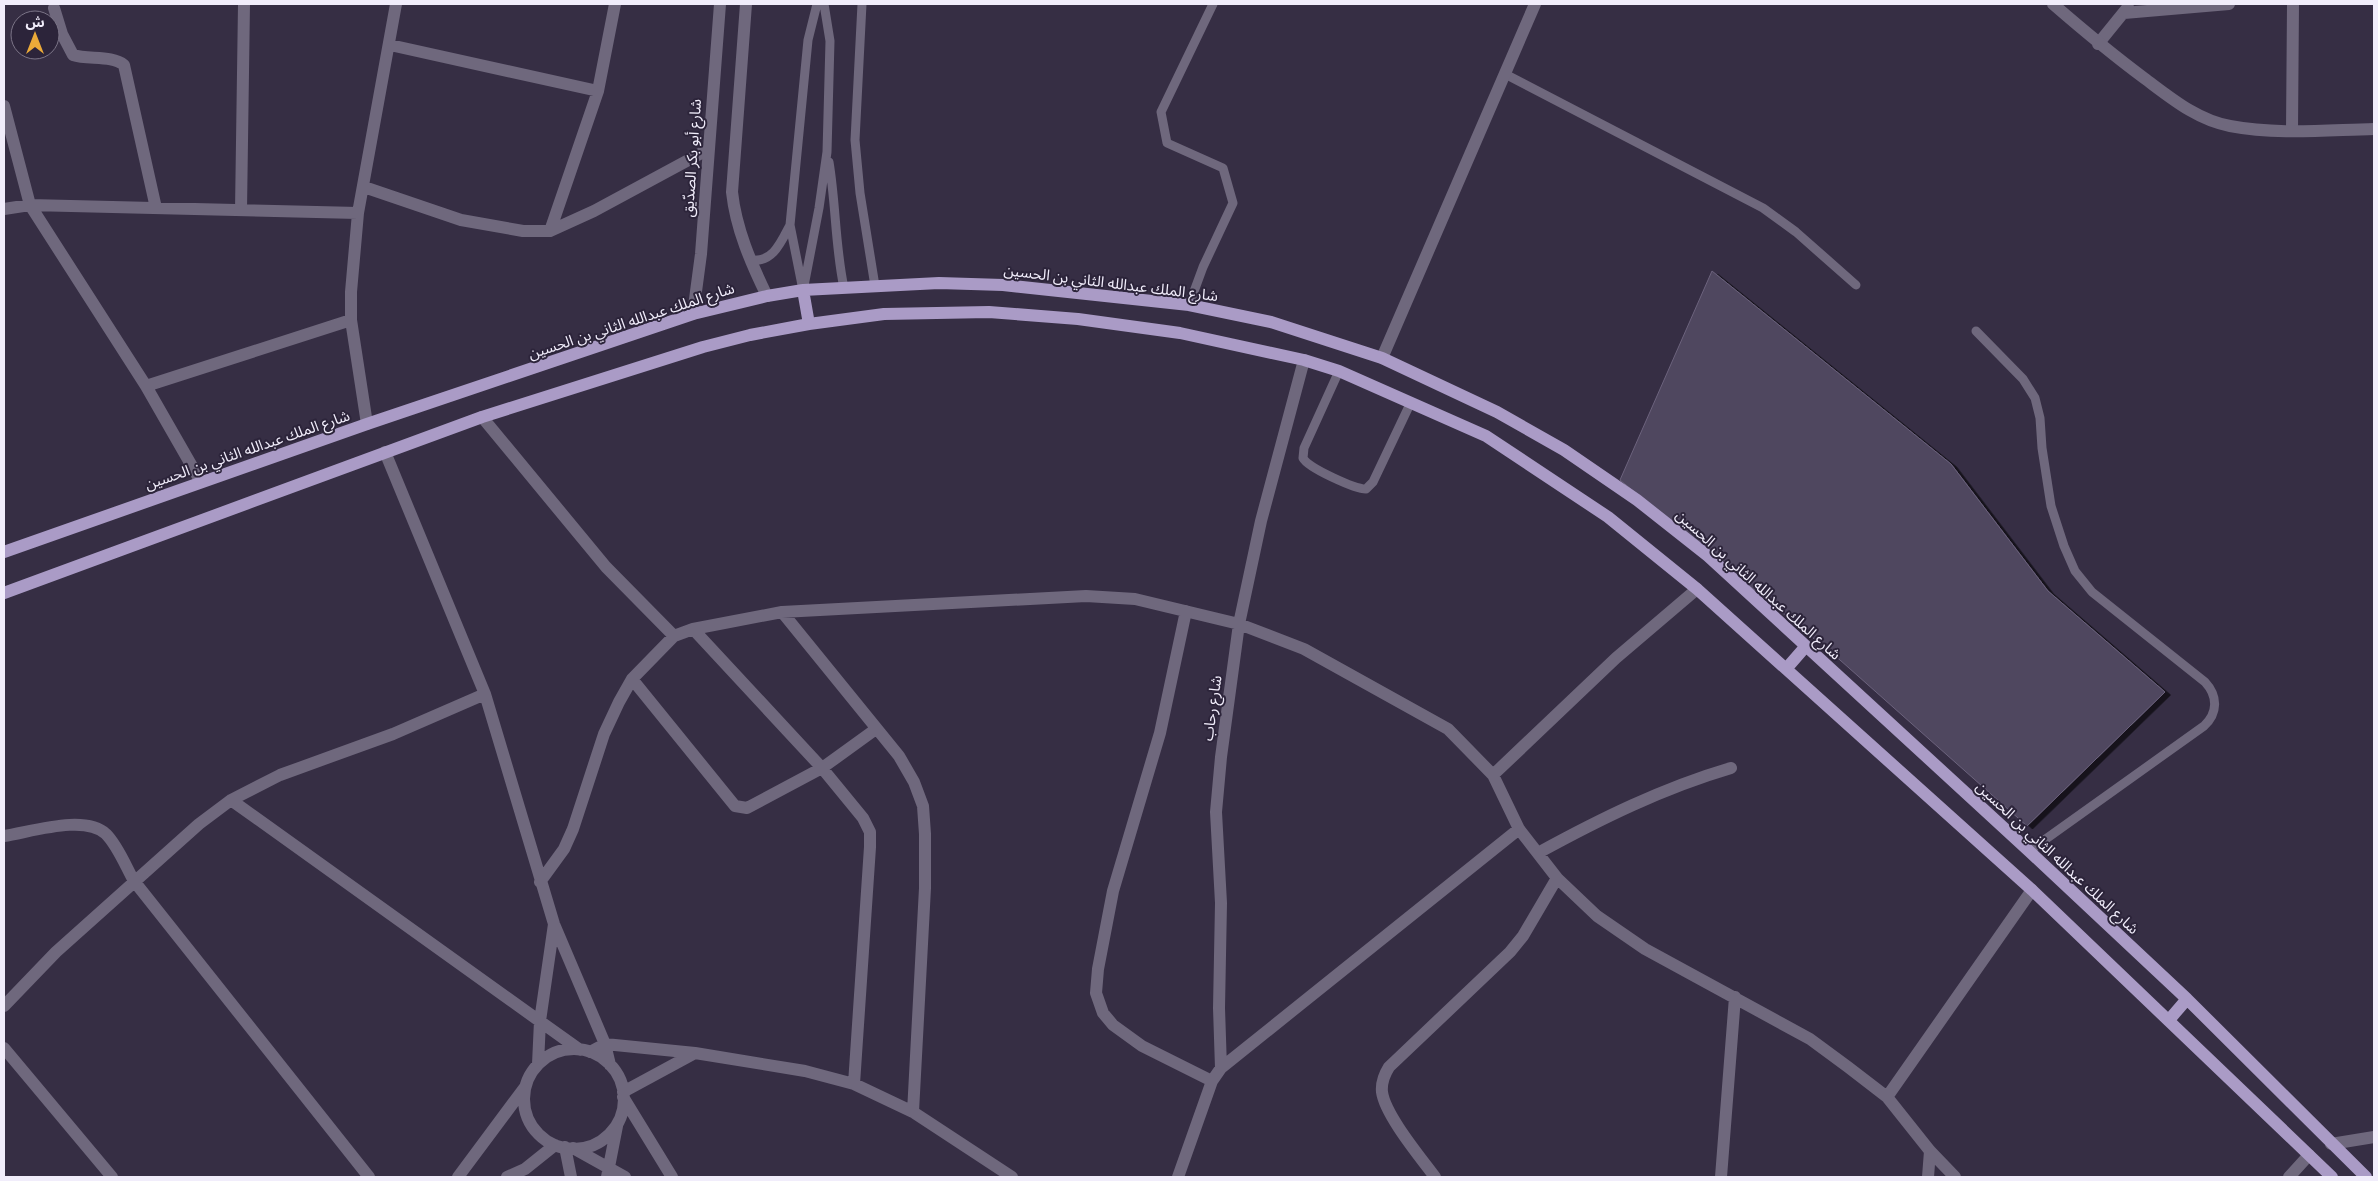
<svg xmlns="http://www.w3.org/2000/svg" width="2378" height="1181" viewBox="0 0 2378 1181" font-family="'PT Serif','Noto Sans Arabic',serif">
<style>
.building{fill:#4f465f;stroke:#6c637d;filter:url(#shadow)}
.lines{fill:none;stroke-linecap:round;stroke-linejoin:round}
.service{stroke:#6f687d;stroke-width:9}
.minor{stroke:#6f687d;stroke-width:12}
.tertiary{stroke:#6f687d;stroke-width:12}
.primary{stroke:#aa9bc6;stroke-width:12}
.labels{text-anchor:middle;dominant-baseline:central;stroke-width:4;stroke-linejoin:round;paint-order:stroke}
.street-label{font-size:15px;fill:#f1edfb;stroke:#2c243a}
</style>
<defs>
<filter id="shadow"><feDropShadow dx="5.5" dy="3" stdDeviation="0" flood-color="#0009"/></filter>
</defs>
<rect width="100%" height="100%" fill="#362e44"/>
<path class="building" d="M1712,271l239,193 97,127 117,101 -138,134 -187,-166 -220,-180z"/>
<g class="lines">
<path class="service" d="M862,4l-7,136 5,53 15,93
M1505,74l258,134 33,24 60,53
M829,162c7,42 6,84 15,126
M751,260c22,3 30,-18 39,-35
M804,286l15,-78 8,-56 3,-111 -6,-37
M803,290l-13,-65 18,-185 9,-36
M1189,305l14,-38 30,-64 -10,-35 -56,-25 -6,-31 52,-108
M1976,331l47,48 12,19 5,20 2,30 9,58 13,40 11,25 17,21 113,90c13,14 13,31 -1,44l-175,125
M1339,371l-35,77 -1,10c5,10 52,31 63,31l7,-7 38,-80"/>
<path class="minor" d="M54,8l8,26 11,21c15,5 39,0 51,10l32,143
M2124,13l105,-9
M2098,44l30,-37
M390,45l208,46
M4,106l26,99 116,181 55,96
M2292,130l1,-126
M364,187l97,33 62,11h27l44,-20 113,-61
M4,209l26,-4 328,8
M241,210l3,-206
M550,231l48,-140 17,-87
M146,386l205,-66
M482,417l124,150 68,69
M367,424l-16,-104v-28l7,-79 38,-209
M385,452l100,242 69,230 51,120 5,21
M1186,611l-26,122 -47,158 -15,78 -2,24 7,20 10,12 29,21 70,35
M782,612l117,144 15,26 9,24 2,28v54l-12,224
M693,629l129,139 41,50 7,14v15l-16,237
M632,679l103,127 12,2 75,-40 54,-39
M1493,775l123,-117 81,-69
M231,800l349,250
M4,836c27,-4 81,-22 102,-2 12,12 20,33 28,47l235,296
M1538,853c62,-34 125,-65 193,-85
M540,882l24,-33 9,-20 31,-95 15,-32 13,-23 42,-43 19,-7 89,-17 304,-16 49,3 104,25 65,25 144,80 45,46 26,54 38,49 40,38 48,33 165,90 38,28 39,30 43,54 25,26
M4,1006l52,-54 143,-128 32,-24 49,-25 113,-41 92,-40
M4,1048l108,129
M524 1099a50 50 0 1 1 100 0a50 50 0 1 1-100 0Z
M590,1052l15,-8 90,9 110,18 49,13 59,28 99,65
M538,1064l2,-43 14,-97
M1221,1068l-2,-60 2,-105 -5,-91 5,-55 18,-133 22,-103 43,-161
M623,1092l72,-39
M623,1097l49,80
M1887,1097l145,-207
M565,1147l6,30
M573,1148l52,29
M458,1177l67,-90
M507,1177l18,-8 30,-24
M607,1177l10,-51
M1178,1177l34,-96 9,-13 298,-239
M1435,1177c-14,-19 -50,-62 -53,-85 -1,-10 2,-17 7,-25l121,-115 13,-16 34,-58
M1721,1177l14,-180
M1928,1177l2,-26
M2289,1177l20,-22"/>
<path class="tertiary" d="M746,4l-14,188c4,37 19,71 35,104
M2053,4c30,26 60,51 91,74 27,20 53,42 86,48 47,9 97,4 144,3
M693,314l8,-60 19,-250
M1382,358l153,-354
M2331,1144l43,-7"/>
<path class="primary" d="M803,290l6,34
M4,552l363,-128 326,-110 74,-18 36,-6 136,-7 64,2 186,20 82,17 111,36 115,54 67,38 73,50 71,56 321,295 158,148 179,178
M4,593l478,-176 221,-70 47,-12 59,-11 75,-10 105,-2 89,7 102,14 124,27 35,11 147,65 122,81 89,72 335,301 300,287
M1786,669l20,-23
M2169,1020l18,-21"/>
</g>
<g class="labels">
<g class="street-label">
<text transform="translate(691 158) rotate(-86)">شارع أبو بكر الصدّيق</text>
<text transform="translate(1111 282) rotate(7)">شارع الملك عبدالله الثاني بن الحسين</text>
<text transform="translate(631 320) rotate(-18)">شارع الملك عبدالله الثاني بن الحسين</text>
<text transform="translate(247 449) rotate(-19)">شارع الملك عبدالله الثاني بن الحسين</text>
<text transform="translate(1759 584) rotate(42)">شارع الملك عبدالله الثاني بن الحسين</text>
<text transform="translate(1211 708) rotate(-82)">شارع رحاب</text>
<text transform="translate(2058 857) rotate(43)">شارع الملك عبدالله الثاني بن الحسين</text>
</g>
</g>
<rect width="2378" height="1181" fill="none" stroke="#f1edfb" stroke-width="10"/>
<g transform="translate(35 35)"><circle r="24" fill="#2c243a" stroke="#7b7487"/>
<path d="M0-4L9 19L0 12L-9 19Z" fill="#ebaa39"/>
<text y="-8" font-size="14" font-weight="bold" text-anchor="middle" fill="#f1edfb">ش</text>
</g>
</svg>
